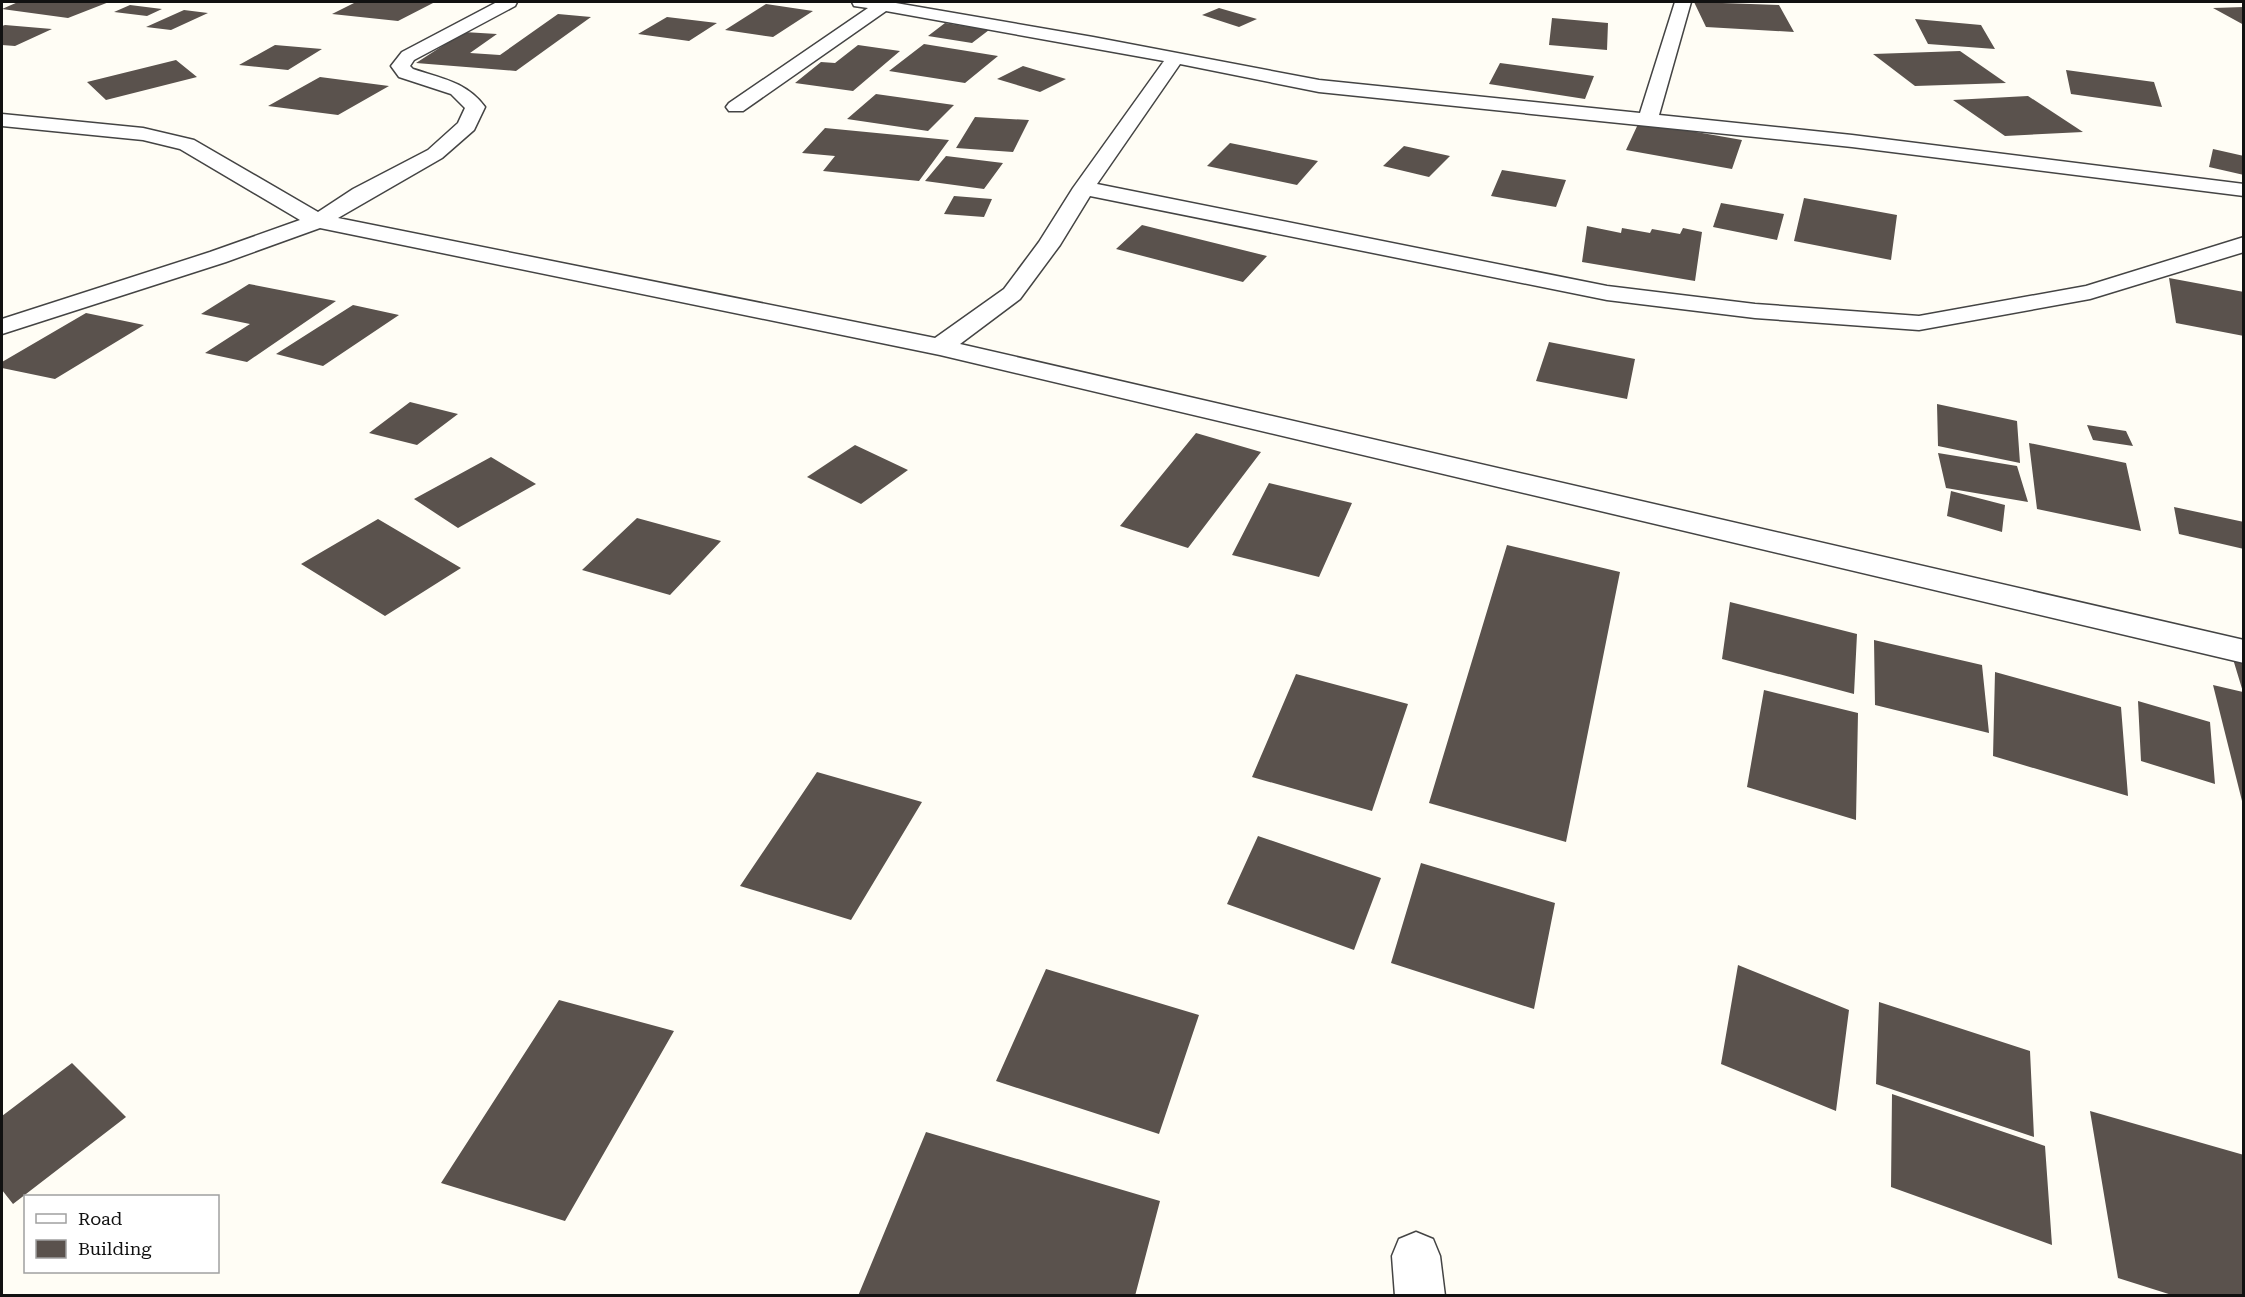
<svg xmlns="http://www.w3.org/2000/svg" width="2245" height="1297" viewBox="0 0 2245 1297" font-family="'Roboto Serif',serif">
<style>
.building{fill:#5a524d}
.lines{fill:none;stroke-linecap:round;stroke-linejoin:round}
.street-casing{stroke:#444;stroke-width:3}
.street{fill:#fff;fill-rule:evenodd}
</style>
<rect width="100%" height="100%" fill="#fffdf5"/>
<path class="building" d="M18,2h91l-41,16 -66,-9z
M356,2h79l-37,19 -66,-7z
M1694,2l85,3 15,27 -88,-5z
M766,4l47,7 -40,26 -48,-7z
M130,5l32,4 -15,7 -33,-4z
M2244,7v18l-31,-17z
M1219,8l38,11 -18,8 -37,-12z
M184,10l24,3 -37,17 -25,-3z
M558,14l33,3 -75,54 -100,-8 48,-31 33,2 -27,19 30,2z
M667,17l50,6 -28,18 -51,-7z
M1552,18l56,5 -1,27 -58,-5z
M1915,19l66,6 14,24 -67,-5z
M945,23l44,7 -17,13 -44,-7z
M5,25l47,4 -37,17 -13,-1v-19z
M924,44l74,12 -33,27 -76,-12z
M275,45l47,4 -34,21 -49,-5z
M858,45l42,6 -47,40 -58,-8 26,-21 14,1z
M1960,51l46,32 -91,3 -42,-32z
M176,60l21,17 -91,23 -19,-18z
M1500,63l94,13 -9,23 -96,-15z
M1023,66l43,13 -26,13 -43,-13z
M2066,70l88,12 8,25 -91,-13z
M320,77l69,9 -51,29 -70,-9z
M876,94l78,11 -26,26 -81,-12z
M2028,96l55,36 -78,4 -52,-36z
M975,117l54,3 -16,32 -57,-4z
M1639,122l103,18 -10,29 -106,-19z
M825,128l124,12 -30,41 -96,-10 12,-15 -33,-3z
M1230,143l88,18 -21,24 -90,-19z
M1404,146l46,10 -21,21 -46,-11z
M2213,149l31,7v19l-35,-8z
M946,156l57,7 -19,26 -59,-8z
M1502,170l64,10 -10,27 -65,-11z
M954,196l38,3 -8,18 -40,-3z
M1804,198l93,17 -6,45 -97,-19z
M1721,203l63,11 -7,26 -64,-13z
M1142,225l125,31 -24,26 -127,-33z
M1587,226l34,7 1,-5 28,5 2,-4 28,5 3,-6 19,4 -7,49 -113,-19z
M2169,278l75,14v44l-68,-13z
M249,284l87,17 -89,61 -42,-9 45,-29 -49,-10z
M353,305l46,10 -76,51 -47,-12z
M86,313l58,12 -89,54 -53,-11v-6z
M1549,342l86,17 -8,40 -91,-18z
M410,402l48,12 -41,31 -48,-12z
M1937,404l80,17 3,42 -82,-17z
M2087,425l39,6 7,15 -40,-6z
M1196,433l65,19 -73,96 -68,-22z
M2029,443l97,20 15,68 -104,-22z
M855,445l53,25 -47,34 -54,-27z
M1938,453l79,13 11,36 -82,-14z
M491,457l45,27 -78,44 -44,-29z
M1269,483l83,20 -33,74 -87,-22z
M1951,491l54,14 -3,27 -55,-16z
M2174,507l70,15v27l-65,-15z
M637,518l84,23 -51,54 -88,-25z
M378,519l83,49 -76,48 -84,-52z
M1507,545l113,27 -54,270 -137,-39z
M1730,602l127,32 -3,60 -132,-35z
M1874,640l108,25 7,68 -114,-28z
M2233,659l11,3 -1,143 -30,-120 30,7z
M1995,672l126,35 7,89 -135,-40z
M1296,674l112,30 -36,107 -120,-34z
M1764,690l94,23 -2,107 -109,-33z
M2138,701l72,21 5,62 -74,-23z
M817,772l105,30 -71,118 -111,-34z
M1258,836l123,42 -27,72 -127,-46z
M1421,863l134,40 -21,106 -143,-46z
M1738,965l111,45 -13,101 -115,-47z
M1046,969l153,46 -40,119 -163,-53z
M559,1000l115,31 -109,190 -124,-38z
M1879,1002l151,49 4,86 -158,-53z
M72,1063l54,54 -113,87 -11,-14v-74z
M1892,1094l153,52 7,99 -161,-58z
M2090,1111l154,44v141h-69l-57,-18z
M926,1132l234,69 -25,95h-277z"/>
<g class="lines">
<defs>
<path id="street" d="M497,2h20l-2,4 -101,54 -4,6 3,3c27,9 54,13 72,38l-11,23 -32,28 -104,60 597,120 69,-49 35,-47 34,-54 91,-127 -278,-50 -143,100h-14l-3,-4 3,-4 139,-95 -14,-2 -2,-4h38l203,35 226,43 321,33 35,-111h16l-32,113 193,20 392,49v12l-392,-49 -533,-55 -139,-28 -83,120 510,102 148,18 164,12 167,-30 158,-49v15l-154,47 -171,31 -164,-12 -148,-18 -517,-104 -30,49 -40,54 -60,45 1284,296v23l-1304,-308 -620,-127 -94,34 -224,72v-15l208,-67 90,-32 -120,-71 -37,-9 -141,-14v-12l141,14 51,12 124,72 35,-23 75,-39 30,-27 7,-15 -14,-14 -52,-17 -8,-11 11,-14z
M1416,1232l17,7 7,17 5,40h-50l-3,-40 7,-17z"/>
</defs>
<use href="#street" class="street-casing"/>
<use href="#street" class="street"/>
</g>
<rect width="2245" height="1297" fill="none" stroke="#111111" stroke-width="6"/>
<rect x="24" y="1195" width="195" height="78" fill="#ffffff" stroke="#a0a0a0" stroke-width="1.5"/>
<rect x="36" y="1214" width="30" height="9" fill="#ffffff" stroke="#a0a0a0" stroke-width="1.5"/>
<text x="78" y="1225" font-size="18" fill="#111111">Road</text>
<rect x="36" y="1240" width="30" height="18" fill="#5a524d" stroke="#a0a0a0" stroke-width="1.5"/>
<text x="78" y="1255" font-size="18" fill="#111111">Building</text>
</svg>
